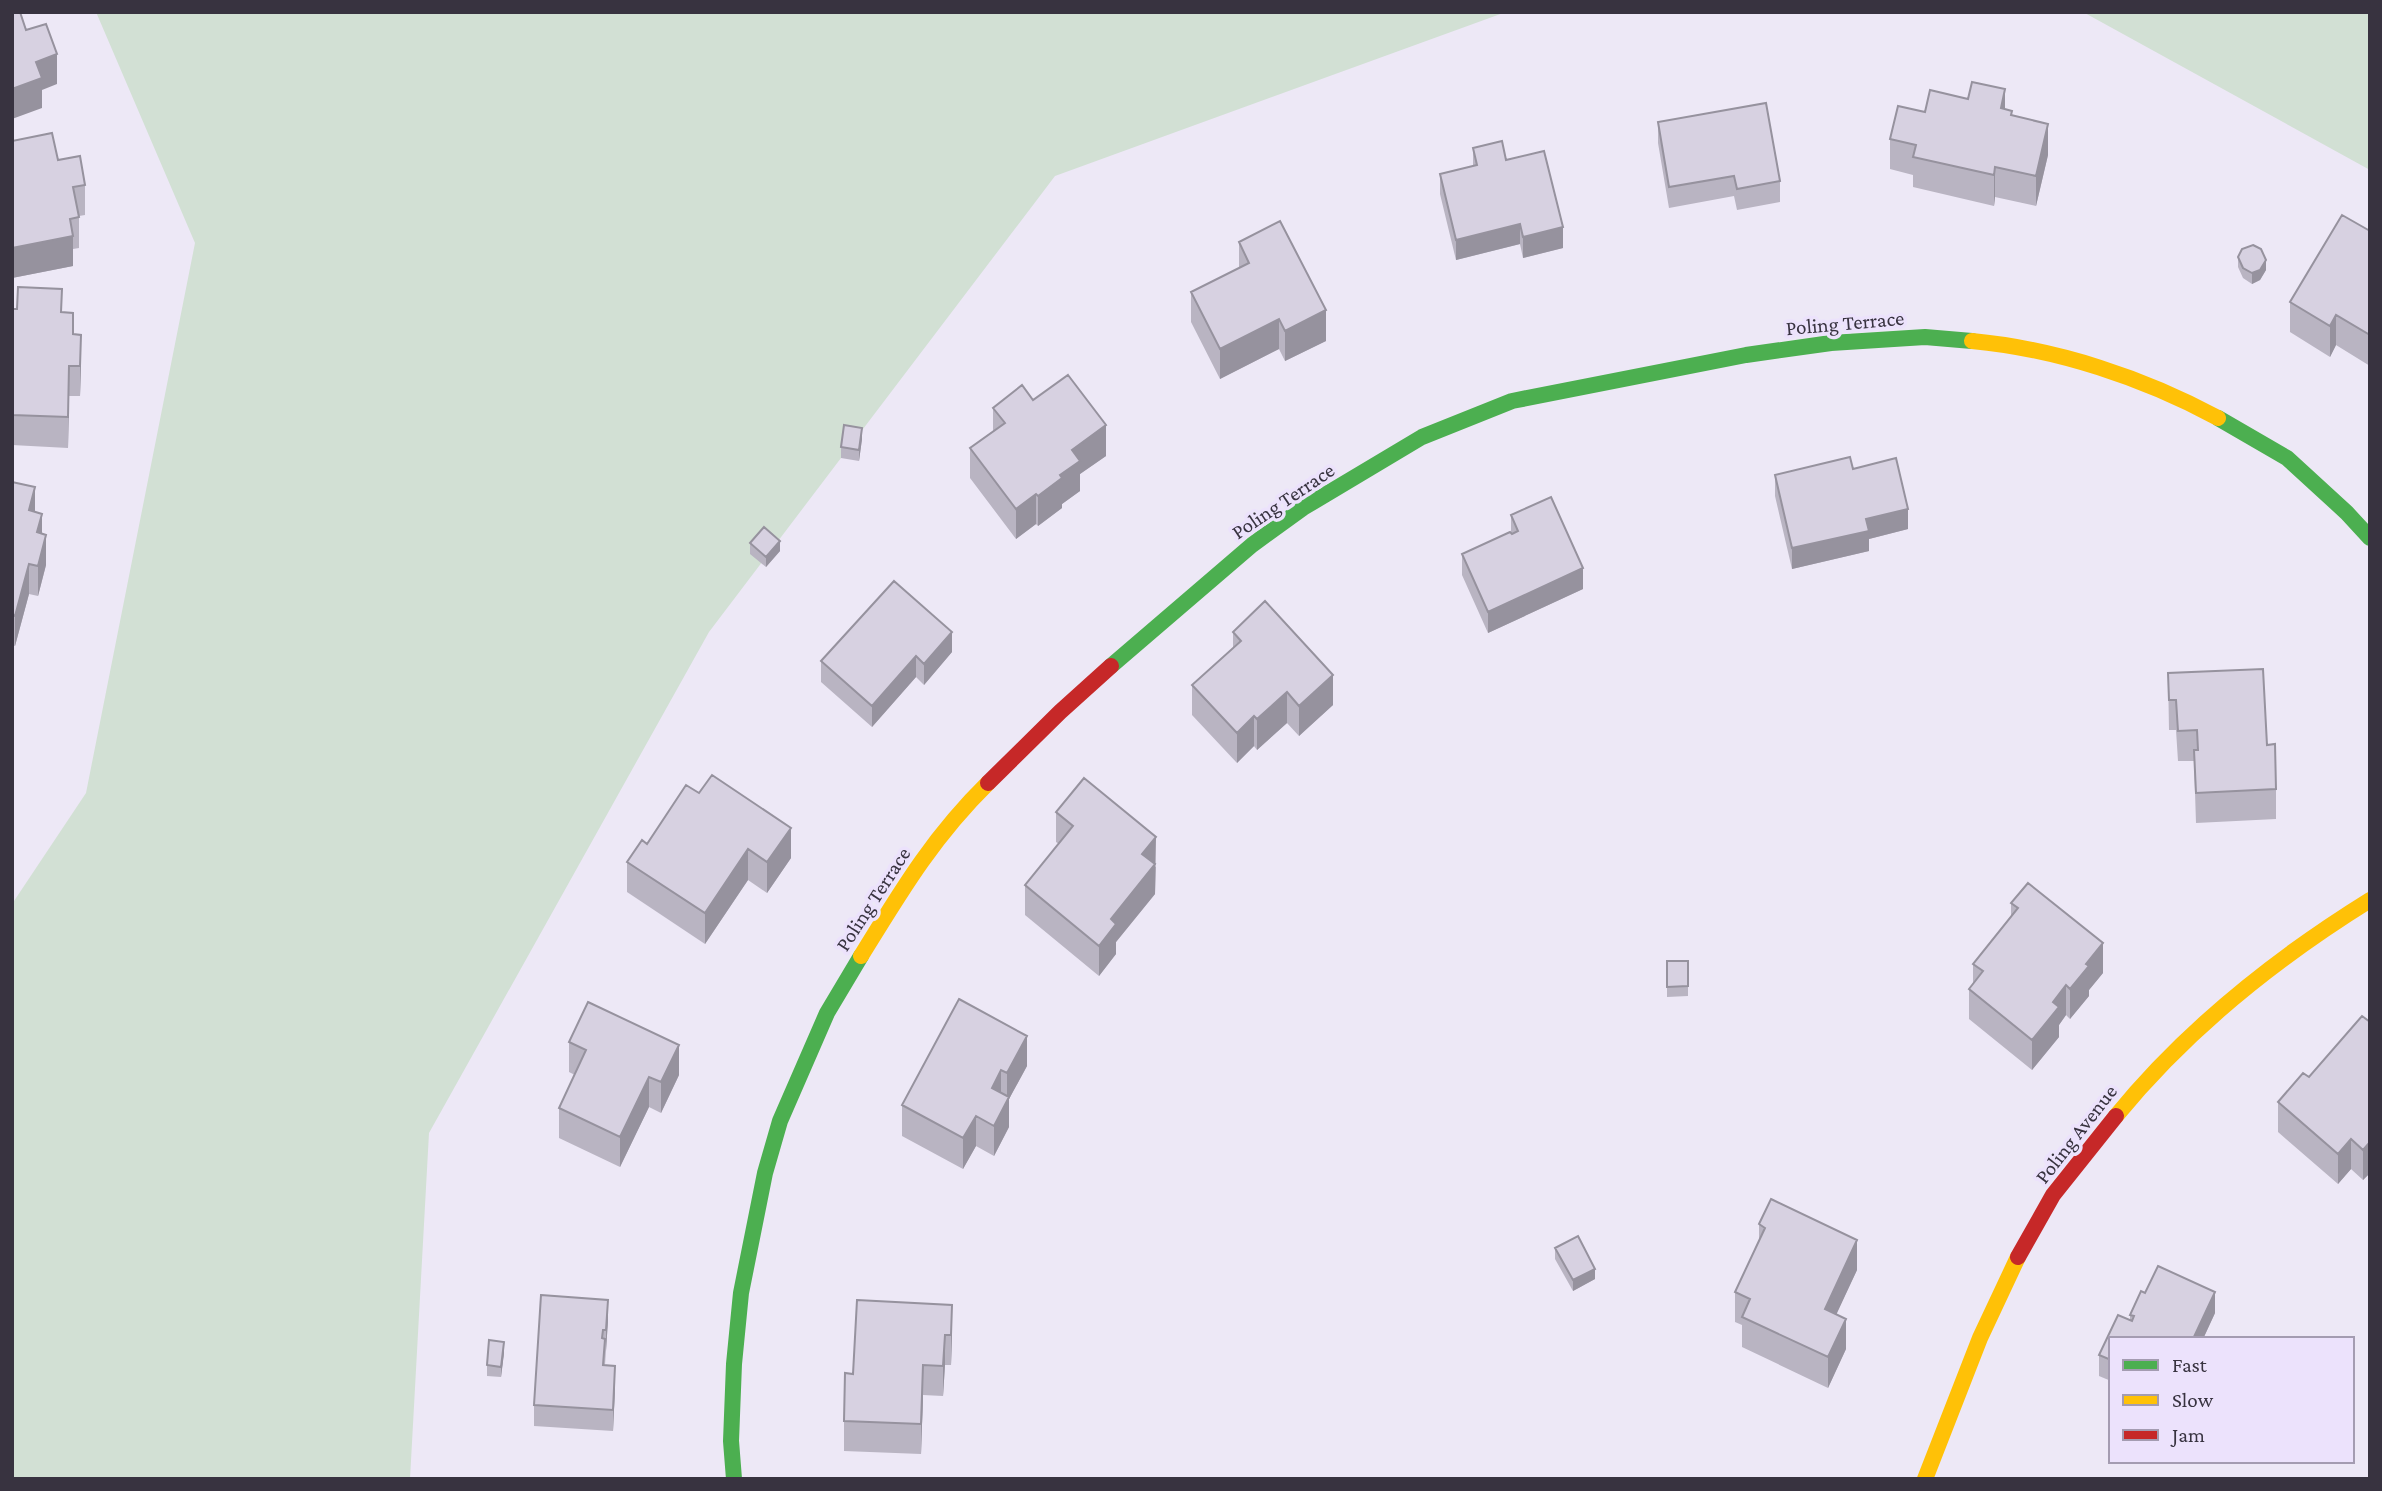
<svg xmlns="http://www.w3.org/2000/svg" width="2382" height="1491" viewBox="0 0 2382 1491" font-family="'Crimson Pro',serif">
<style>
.green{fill:#d2e0d4}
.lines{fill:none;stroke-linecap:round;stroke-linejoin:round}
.fast{stroke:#4caf50;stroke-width:16}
.slow{stroke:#ffc107;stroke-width:16}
.jam{stroke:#c62828;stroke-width:16}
.wall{fill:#b9b4c2}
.shaded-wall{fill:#96929e}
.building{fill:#d7d1e1;stroke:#96929e;stroke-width:2}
.labels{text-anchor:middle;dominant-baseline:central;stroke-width:7;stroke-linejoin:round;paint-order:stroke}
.street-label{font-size:21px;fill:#383340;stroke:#ece2fc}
</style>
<rect width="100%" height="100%" fill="#ede8f6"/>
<path class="green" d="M96,12h1410l-451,164 -346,456 -280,501 -19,346h-398v-575l74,-111 109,-550z
M2083,12h287v158z"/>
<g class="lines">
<path class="fast" d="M2218,418l69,40 60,55 23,25
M1111,666l141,-121 51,-37 119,-71 90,-36 234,-46 85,-12 94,-6 47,4
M734,1479l-3,-38 3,-77 7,-71 24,-120 15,-52 47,-108 34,-57"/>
<path class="slow" d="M1972,341c85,8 172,37 246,77
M861,956c40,-65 72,-119 127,-173
M2116,1116c71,-87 159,-157 254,-216
M1925,1479l55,-141 38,-81"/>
<path class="jam" d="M988,783l72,-71 51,-46
M2018,1257l35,-62 63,-79"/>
</g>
<path class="wall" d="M2005,109l43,46 -12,51 -41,-9 -1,9 -81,-19v-12l-23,-6v-30l35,-27z
M1658,122l122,59v21l-43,8 -3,-14 -65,12 -11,-65z
M12,141l46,19 27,25v30l-6,1v32l-6,1v17l-61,12z
M1473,148l33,12 57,88 -40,10 -3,-14 -64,16 -16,-66v-20l33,-8z
M2370,231v135l-34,-21 -6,12 -40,-25v-30z
M1239,242l87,99 -41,20 -6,-12 -59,30 -29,-57v-30l48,-24z
M2238,257l28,13 -6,10 -8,4 -9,-6 -5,-11z
M12,309l50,3 11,22 8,31 -1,31h-11l-1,52 -56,-3z
M1033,400l73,56 -26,18v17l-18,13v4l-24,18 -2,-2 -20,15 -46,-61v-30l23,-17v-23z
M862,439l-3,22 -18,-3v-11z
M1853,469l55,60 -39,10v12l-77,18 -17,-73v-21z
M12,482l23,30 11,53 -8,31 -9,-2 -14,52 -3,-1z
M1511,515l72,74 -95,44 -26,-58v-21l49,-21z
M750,543l30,8 -14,16 -16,-13z
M1233,632l100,73 -34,31 -12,-13 -30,27 -3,-4 -17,17 -45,-48v-30l41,-37z
M952,652l-28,33 -8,-8 -44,50 -51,-45v-21z
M2168,673l99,72 9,44v30l-80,4 -2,-62h-16l-2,-31h-7z
M686,785l105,73 -24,35 -19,-13 -43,64 -78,-52v-30l20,-18z
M1056,812l100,55 -1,27 -39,48v12l-17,22 -74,-61v-30l34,-41 -3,-2z
M2011,903l92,70 -14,17v6l-19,23 -4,-4 -7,10v12l-27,33 -63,-51v-30l4,-5v-20l38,-48z
M1667,961h21v35l-21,1z
M959,999l68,67 -18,33v28l-15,29 -18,-10 -13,23 -61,-33v-31z
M2370,1022v151l-7,7 -12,-11 -13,15 -60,-52v-30l31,-25z
M569,1042l110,33 -18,38 -12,-6 -29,60 -61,-29v-30l16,-33 -6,-3z
M1759,1224l98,46 -21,44 10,35 -18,39 -86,-41v-22l-7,-3v-30l24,-50z
M1555,1248l40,31 -22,12 -18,-32z
M2158,1266l57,26v21l-12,26h-92v42l-12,-5v-21l19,-40 12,5v-5l11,-24 4,2z
M857,1300l95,35 -1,30h-6l-2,31 -20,-1 -2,59 -77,-3v-30l9,-47z
M608,1320l-3,45 10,22 -2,44 -79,-5v-21z
M504,1353l-3,24 -14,-1v-11z"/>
<path class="shaded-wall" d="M57,54v30l-15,6v18l-30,11v-30l24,-27z
M2005,89v30l-4,-11z
M2048,124v31l-12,51v-30z
M1995,167v30l-1,9v-31z
M1520,224v20l-64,16v-20z
M1563,227v21l-40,10v-21z
M73,236v30l-61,12v-30z
M2266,260v10l-6,10 -8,4v-11z
M1326,310v31l-41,20v-30z
M2336,315v30l-6,12v-31z
M1279,319v30l-59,30v-30z
M81,335v30l-1,31v-30z
M69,366v30l-1,52v-31z
M1106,425v31l-26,18v17l-18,13v4l-24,18v-30l22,-21 12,-25z
M862,428v11l-3,22v-11z
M35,487v31l-6,-8z
M1036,494v30l-20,15v-30z
M1908,509v20l-39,10v12l-77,18v-21l74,-29z
M42,514v30l-5,-12z
M46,535v30l-8,31v-30z
M780,541v10l-14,16v-10z
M29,564v30l-14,52v-30z
M1583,568v21l-95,44v-21z
M952,632v20l-28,33v-21z
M916,656v21l-44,50v-21z
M1333,675v30l-34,31v-30z
M1287,692v31l-30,27v-31z
M1254,716v30l-17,17v-30z
M791,828v30l-24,35v-31z
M1156,837l-1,57 -39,48v12l-17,22v-30l43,-92z
M748,849v31l-43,64v-31z
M2103,943v30l-14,17v6l-19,23v-30l16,-25z
M2066,985v30l-7,10v12l-27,33v-30l21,-38z
M1027,1036v30l-18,33v28l-15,29v-30l13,-25v-28z
M679,1045v30l-18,38v-31z
M1001,1070v31l-9,-13z
M649,1077v30l-29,60v-30z
M976,1116v30l-13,23v-31z
M2351,1139v30l-13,15v-30z
M2370,1142v31l-7,7v-30z
M1857,1240v30l-32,69v-30z
M1595,1269v10l-22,12v-11z
M2215,1292v21l-12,26h-10z
M608,1300v20l-2,31v-21z
M952,1305v30l-1,30v-30z
M1846,1319v30l-18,39v-31z
M945,1335v30l-2,31v-30z
M504,1342v11l-3,24v-10z
M923,1365v30l-2,59v-30z
M615,1366v21l-2,44v-21z"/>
<path class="building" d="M12,12h8l6,18 20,-6 11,30 -21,8 6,16 -30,11z
M1972,82l33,7 -4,19 11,3 -1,4 37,9 -12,52 -41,-9 -1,8 -81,-18 3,-12 -26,-6 8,-33 27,6 5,-22 38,9z
M1766,103l14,78 -43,8 -3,-13 -65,11 -11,-65z
M52,133l6,27 22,-4 5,29 -12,2 6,30 -9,2 3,17 -61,12v-107z
M1502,141l4,19 38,-9 19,76 -40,10 -3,-13 -64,16 -16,-66 37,-9 -4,-17z
M2342,215l28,16v104l-34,-20 -6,11 -40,-24z
M1280,221l46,89 -41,21 -6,-12 -59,30 -29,-57 58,-29 -10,-21z
M2253,245l8,4 5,11 -6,10 -8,3 -9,-5 -5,-11 4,-8z
M18,287l44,2 -1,23 12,1v21l8,1 -1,31h-11l-1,51 -56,-2v-106h5z
M1068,375l38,50 -34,25 8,11 -20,14 2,3 -24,18 -2,-2 -20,15 -46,-61 35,-25 -12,-15 29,-23 11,15z
M844,425l18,3 -3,22 -18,-3z
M1850,457l3,12 43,-11 12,51 -42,10 3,12 -77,17 -17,-73z
M12,482l23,5 -6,23 13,4 -5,18 9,3 -8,31 -9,-2 -14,52 -3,-1z
M1551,497l32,71 -95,44 -26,-58 48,-22 2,2 6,-3 -7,-16z
M764,527l16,14 -14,16 -16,-14z
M894,581l58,51 -28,32 -8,-8 -44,50 -51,-45z
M1265,601l68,74 -34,31 -12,-14 -30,27 -3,-3 -17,17 -45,-48 49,-44 -8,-9z
M2263,669l4,76 8,-1 1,45 -80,4 -2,-43h4l-1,-20 -19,1 -2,-31h-7l-1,-27z
M712,775l79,53 -24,34 -19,-13 -43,64 -78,-51 15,-22 5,4 39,-59 13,8z
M1084,778l72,59 -14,17 13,10 -44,55 5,5 -17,22 -74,-61 48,-59 -17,-14z
M2028,883l75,60 -17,21 3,2 -19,23 -4,-4 -13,17 6,5 -27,33 -63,-51 14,-18 -10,-7 45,-56 -7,-5z
M1667,961h21v25l-21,1z
M959,999l68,37 -20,37 -6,-3 -9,18 17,9 -15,29 -18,-10 -13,22 -61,-33z
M588,1002l91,43 -18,37 -12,-5 -29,60 -61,-29 27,-58 -17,-8z
M2362,1016l8,6v120l-7,8 -12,-11 -13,15 -60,-52 25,-29 6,4z
M1771,1199l86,41 -32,69 21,10 -18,38 -86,-40 8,-18 -15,-7 30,-64 -6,-4z
M1578,1236l17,33 -22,11 -18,-32z
M2158,1266l57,26 -22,47h-82v21l-12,-5 19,-40 14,6 2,-5 -4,-1 11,-24 4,2z
M541,1295l67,5 -2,30h-3l-1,8 3,1 -2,26 12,1 -2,44 -79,-5z
M857,1300l95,5 -1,30h-6l-2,31 -20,-1 -2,59 -77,-3 1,-48 8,1z
M489,1340l15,2 -3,25 -14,-2z"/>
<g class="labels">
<g class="street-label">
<text transform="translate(1845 323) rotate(-5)">Poling Terrace</text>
<text transform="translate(1283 501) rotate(-34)">Poling Terrace</text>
<text transform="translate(873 899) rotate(-57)">Poling Terrace</text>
<text transform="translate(2076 1134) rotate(-52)">Poling Avenue</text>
</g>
</g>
<rect width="2382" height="1491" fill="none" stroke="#383340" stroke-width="28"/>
<rect x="2109" y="1337" width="245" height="126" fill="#ece2fc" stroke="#a49cb1" stroke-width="2"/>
<rect x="2123" y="1360" width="35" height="10" fill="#4caf50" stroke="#a49cb1" stroke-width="2"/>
<text x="2172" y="1372" font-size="21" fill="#383340">Fast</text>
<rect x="2123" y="1395" width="35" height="10" fill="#ffc107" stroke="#a49cb1" stroke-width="2"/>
<text x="2172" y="1407" font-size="21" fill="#383340">Slow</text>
<rect x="2123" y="1430" width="35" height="10" fill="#c62828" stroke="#a49cb1" stroke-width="2"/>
<text x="2172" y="1442" font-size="21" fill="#383340">Jam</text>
</svg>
